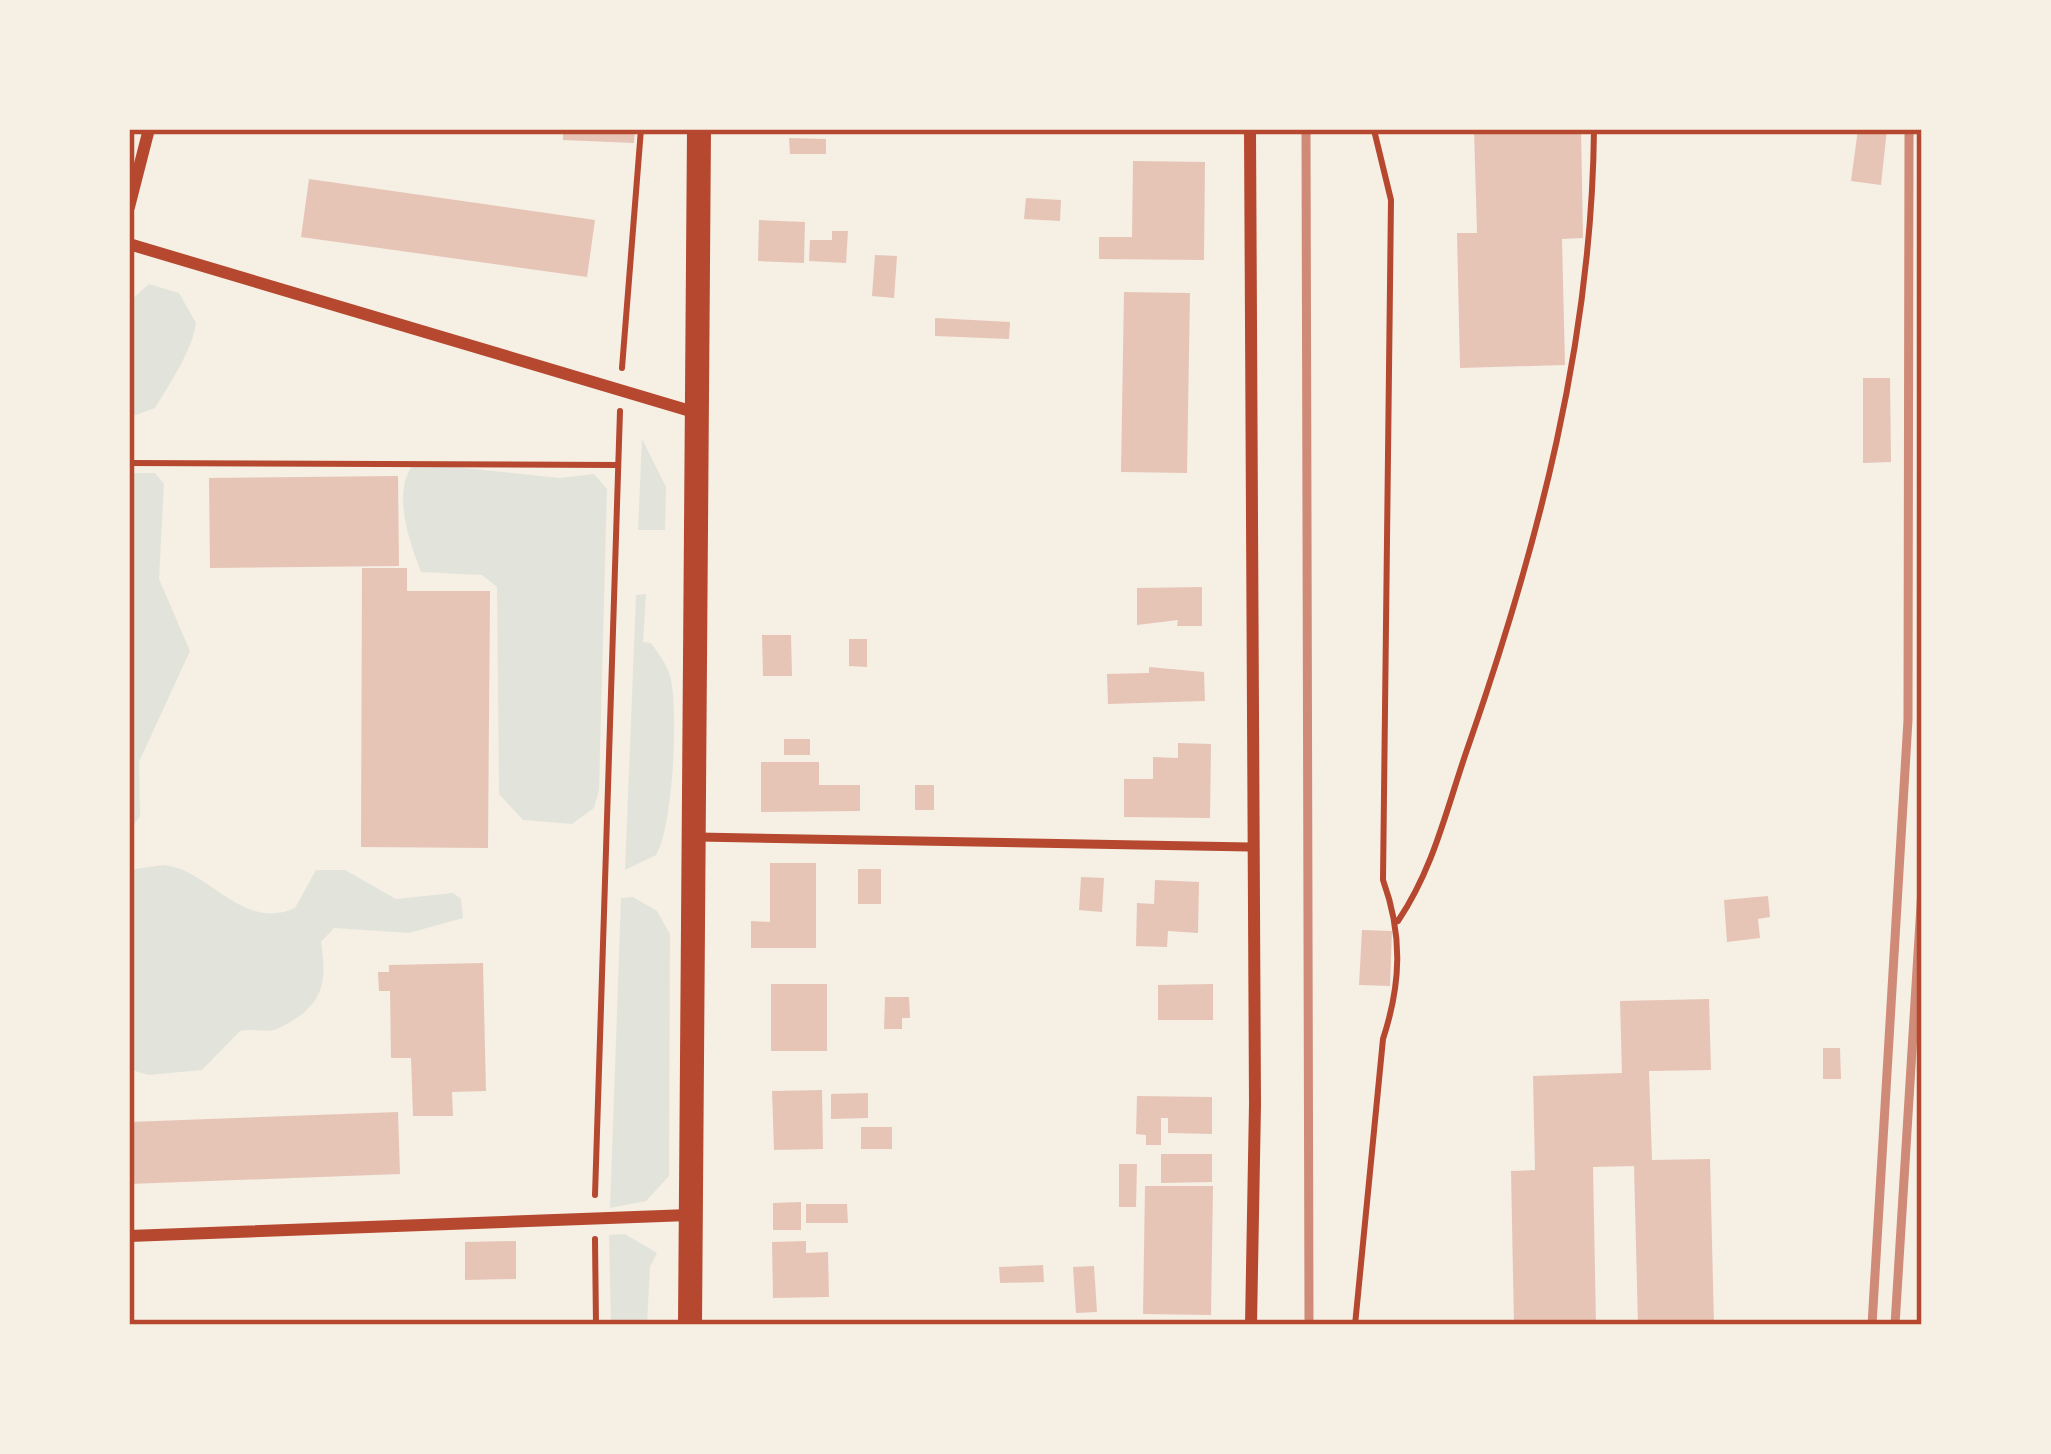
<svg xmlns="http://www.w3.org/2000/svg" width="2051" height="1454" viewBox="0 0 2051 1454" font-family="Overpass,sans-serif">
<style>
.green{fill:#e2e4dc}
.building{fill:#e6c5b7}
.lines{fill:none;stroke-linecap:round;stroke-linejoin:round}
.path{stroke:#b5482f;stroke-width:6}
.service{stroke:#b5482f;stroke-width:9}
.minor{stroke:#b5482f;stroke-width:12}
.secondary{stroke:#b5482f;stroke-width:24}
.rail{stroke:#cf8b77;stroke-width:9}
.neatline{fill:none;stroke:#b5482f;stroke-width:4.5}
</style>
<rect width="100%" height="100%" fill="#f6efe4"/>
<path class="green" d="M149,284l30,9 17,30c-3,26 -27,62 -41,85l-22,8 -4,-2v-112z
M642,439l24,48 -1,43h-27z
M427,464l132,14 35,-4 13,15 -8,301 -5,18 -22,16 -49,-4 -24,-26 -2,-207 -15,-12 -61,-3c-11,-29 -29,-77 -9,-106z
M129,473h26l9,11 -5,95 31,72 -51,111 1,54 -11,16z
M646,594l-3,48 8,1c7,10 16,21 19,33 9,31 3,153 -14,179l-31,15 11,-275z
M163,865c47,4 78,67 132,43l21,-38h29l51,29 57,-6 8,6 2,19 -54,15 -75,-5 -13,14c7,44 1,65 -42,86 -11,6 -26,0 -39,3l-38,39 -54,5 -19,-6v-199z
M633,897l24,14 13,23 -1,242 -23,25 -36,7 11,-310z
M625,1234l32,19 -7,14 -3,58h-36l-2,-90z"/>
<path class="building" d="M563,129h72l-1,14 -71,-3z
M1474,129h107l2,109 -21,1 3,126 -105,3 -3,-135h20z
M1858,129h29l-6,56 -30,-4z
M789,138l37,1v15h-36z
M1133,161l72,1 -1,98 -105,-1v-22h33z
M309,179l286,41 -8,57 -286,-40z
M1026,198l35,2 -1,21 -36,-2z
M759,220l46,2 -1,41 -46,-2z
M832,231h16l-2,32 -37,-2 1,-21h22z
M875,255l22,1 -3,42 -22,-2z
M1124,292l66,1 -3,180 -66,-1z
M935,318l75,4 -1,17 -74,-3z
M1863,378h27l1,84 -28,1z
M398,476l1,90 -189,2 -1,-90z
M362,568h45v23h83l-2,257 -127,-1z
M1202,587v39h-25l1,-6 -41,5v-37z
M762,635h29l1,41h-29z
M849,639h18v28l-18,-1z
M1149,667l55,5 1,29 -97,3 -1,-30 42,-1z
M784,739h26v16h-26z
M1178,743l33,1 -1,74 -86,-1v-38h29v-22l25,1z
M761,762h58v23h41v26l-99,1z
M915,785h19v25h-19z
M770,863h46v85h-65v-27l19,1z
M858,869h23v35h-23z
M1081,877l23,1 -2,34 -23,-2z
M1155,880l44,2 -1,51 -30,-2 -1,16 -31,-1 1,-43 17,1z
M1768,896l2,21 -12,2 2,19 -33,4 -3,-42z
M1362,930l30,1 -2,55 -31,-1z
M483,963l3,128 -34,1 1,24h-40l-2,-58h-20l-1,-67h-11l-1,-19h11v-7z
M771,984h56v67h-56z
M1213,984v36h-55v-35z
M885,997h24l1,21h-8v11h-18z
M1709,999l2,71 -62,1 3,89 58,-1 4,166h-76l-4,-159 -41,1 3,158h-82l-3,-154 24,-1 -2,-94 89,-3 -2,-72z
M1823,1048h17l1,31h-18z
M822,1090l1,59 -49,1 -2,-59z
M868,1093v25l-37,1v-25z
M1137,1096l75,1v37l-44,-1v-15h-7v27h-15v-10l-10,-1z
M398,1112l2,62 -271,10v-62z
M861,1127h31v22h-31z
M1161,1154h51v28l-51,1z
M1119,1164h18l-1,43h-17z
M1145,1186h68l-2,129 -68,-1z
M801,1202v28h-28v-27z
M806,1204h41l1,19h-42z
M516,1241v38l-51,1v-38z
M806,1241v12l22,-1 1,45 -56,1 -1,-56z
M1043,1265l1,17 -44,1 -1,-16z
M1094,1266l3,46 -21,1 -3,-46z"/>
<g class="lines">
<path class="path" d="M622,368l19,-239
M129,463l489,2
M1398,921c37,-55 49,-115 71,-177 69,-199 123,-403 125,-615
M595,1195l25,-784
M595,1239l1,86
M1355,1325l28,-286c18,-55 20,-104 0,-159l8,-680 -17,-70"/>
<path class="service" d="M698,837l552,10"/>
<path class="minor" d="M1250,129l5,975 -4,221
M129,207l20,-78
M129,244l568,169
M129,1236l560,-21"/>
<path class="secondary" d="M690,1325l9,-1196"/>
<path class="rail" d="M1306,129l3,1196
M1872,1325l36,-605 1,-591
M1895,1325l27,-436"/>
</g>
<rect width="2051" height="1454" fill="none" stroke="#f6efe4" stroke-width="264"/>
<rect x="132" y="132" width="1787" height="1190" class="neatline"/>
</svg>
